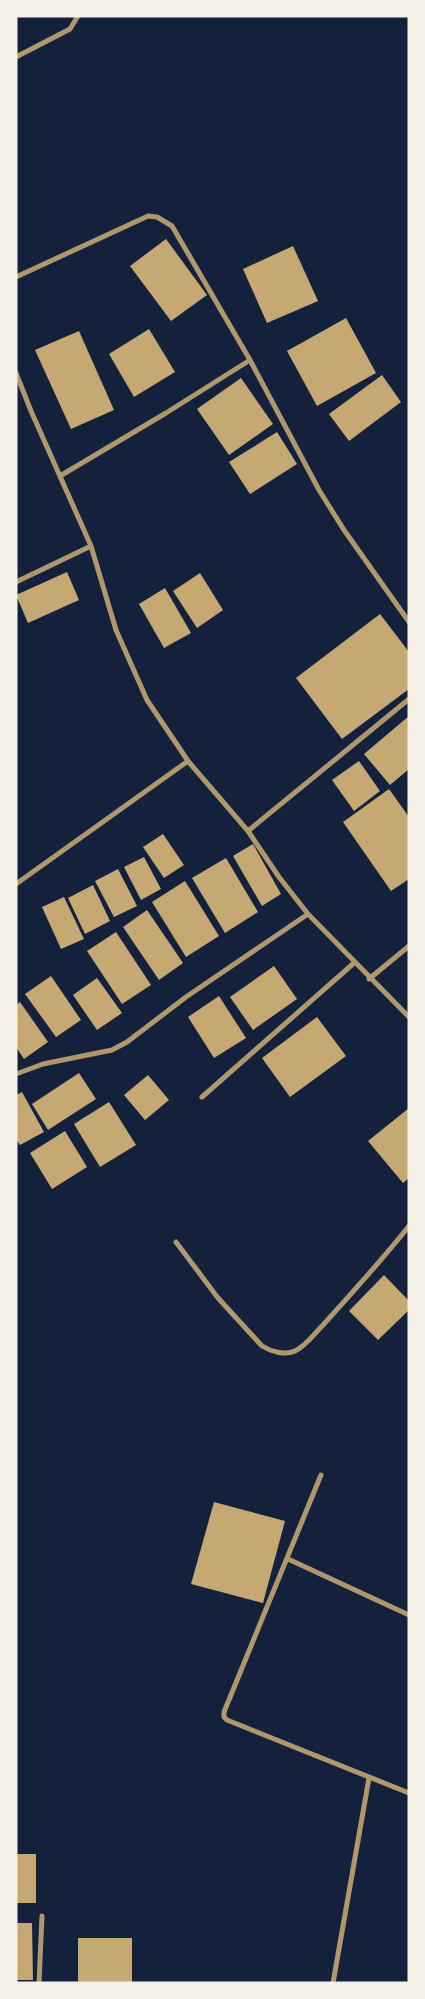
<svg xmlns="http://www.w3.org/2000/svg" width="425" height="1999" viewBox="0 0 425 1999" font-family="'PT Serif',serif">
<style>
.building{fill:#c6a872}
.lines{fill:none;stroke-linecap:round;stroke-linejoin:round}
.minor{stroke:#b1986c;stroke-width:5}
</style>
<rect width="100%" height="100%" fill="#14213d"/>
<path class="building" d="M166,239l41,56 -36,26 -41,-55z
M293,246l25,55 -51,22 -24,-54z
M346,318l30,55 -59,33 -30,-55z
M149,329l26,43 -41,25 -25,-43z
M79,331l35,79 -43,19 -36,-79z
M382,375l19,27 -52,39 -20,-27z
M241,378l32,46 -44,31 -32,-46z
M277,432l20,32 -47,30 -21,-32z
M67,572l12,28 -51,23 -12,-28z
M200,573l23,37 -26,18 -24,-37z
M165,588l26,45 -27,15 -25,-44z
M380,614l29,38v37l-67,50 -46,-61z
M409,716v53l-19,16 -26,-31z
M359,761l21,30 -26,20 -22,-31z
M389,789l20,28v62l-18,12 -48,-69z
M163,834l21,31 -20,13 -21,-31z
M253,844l28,50 -19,12 -29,-50z
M144,857l17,32 -20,11 -17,-33z
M226,858l32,54 -33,21 -33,-55z
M118,869l19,37 -23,11 -19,-36z
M185,881l34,55 -33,21 -34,-55z
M93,885l17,36 -25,13 -17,-36z
M64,897l20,42 -23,10 -19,-42z
M147,910l36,53 -24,17 -36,-53z
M116,932l35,53 -29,19 -35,-53z
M274,966l23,33 -44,31 -23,-33z
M51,976l30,44 -25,17 -31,-43z
M97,978l25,35 -25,17 -24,-35z
M219,996l27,42 -32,20 -26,-41z
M20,1002l28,40 -24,17 -8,-12v-42z
M317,1017l29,39 -56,41 -28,-39z
M79,1073l17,26 -48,31 -16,-26z
M148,1075l21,25 -24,20 -21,-25z
M22,1092l22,40 -24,13 -4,-6v-44z
M109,1102l27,43 -36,22 -26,-43z
M409,1108v70l-6,5 -35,-42z
M65,1131l22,36 -35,22 -22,-36z
M384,1275l25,26v9l-31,30 -29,-29z
M214,1502l71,19 -22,82 -72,-19z
M16,1854h20v49h-20z
M16,1923h16l1,57h-17z
M78,1938h54v45h-54z"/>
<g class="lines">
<path class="minor" d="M16,57l54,-28 8,-13
M16,277l132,-61 9,1 15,9 78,134 69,130 25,40 65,92
M16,373l15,38 60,135 25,84 31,70 41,61 60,70 31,46 29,37 101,103
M60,476l106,-63 84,-53
M16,582l75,-36
M248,831l161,-132
M16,884l172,-123
M369,979l40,-33
M16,1074l27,-10 69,-14 15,-8 59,-45 122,-83
M202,1097l152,-134
M176,1242l42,56 44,48c8,5 23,10 33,5 11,-5 19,-17 28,-26 29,-32 59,-65 86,-99
M321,1475l-97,237v5l3,3 182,73
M288,1559l121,56
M39,1983l3,-67
M333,1983l36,-205"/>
</g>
<rect width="425" height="1999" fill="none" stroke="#f6f1e7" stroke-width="35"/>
</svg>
